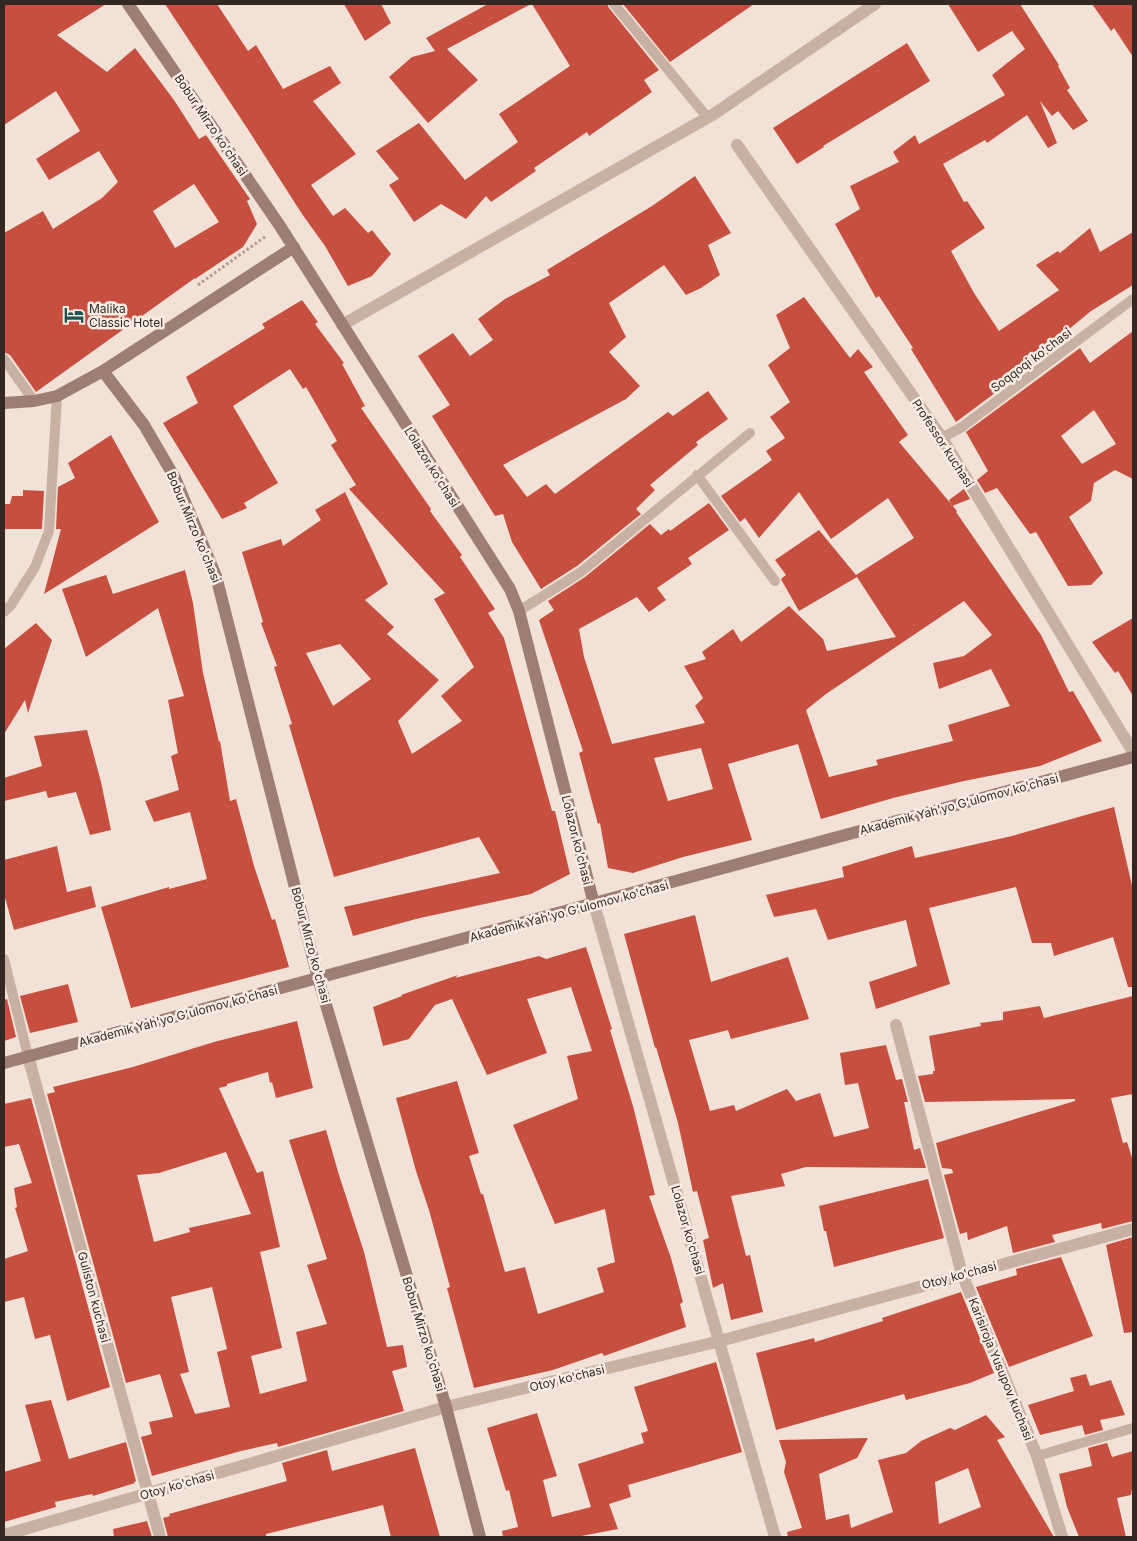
<svg xmlns="http://www.w3.org/2000/svg" width="1137" height="1541" viewBox="0 0 1137 1541" font-family="Inter,sans-serif">
<style>
.building{fill:#c64f40;fill-rule:evenodd}
.lines{fill:none;stroke-linecap:round;stroke-linejoin:round}
.path{stroke:#b4998e;stroke-width:3;stroke-dasharray:2.5 2.5;stroke-linecap:butt}
.lane{stroke:#c8b0a3;stroke-width:10}
.street{stroke:#c8b0a3;stroke-width:12}
.secondary{stroke:#9c7e75;stroke-width:12}
.labels{text-anchor:middle;dominant-baseline:central;stroke-width:5;stroke-linejoin:round;paint-order:stroke}
.street-label{font-size:12px;fill:#342825;stroke:#f9ece3}
.poi-label{font-size:12px;fill:#342825;stroke:#f9ece3;text-anchor:start}
</style>
<rect width="100%" height="100%" fill="#f1e1d7"/>
<path class="building" d="M4,4h102l-49,31 50,37 28,-24 39,52 25,39 7,-4 44,64 -3,2 10,23 -14,23 -48,32v-1l-159,114 -26,-37 -6,-3v-119l39,-22 10,18 49,-31 16,-16 -19,-31 -50,29 -13,-21 44,-28 -24,-40 -52,34zM194,184l25,38 -44,26 -22,-37z
M165,4h52l31,47 8,-6 27,44 47,-23 11,17 -28,18 43,53 -45,31 22,31 12,-8 23,25 4,-3 19,24 -19,22 -24,10 -23,-40 -23,-32 -55,-86z
M344,4h37l10,19 -26,18z
M488,4h43l-84,45 31,31 -50,43 -39,-46 23,-20 23,-6 -9,-13z
M532,4h75l2,4 50,62 -15,10 8,12 -63,44 -2,-4 -53,36 2,3 -45,31 -5,-6 -20,23 -25,-15 -27,18 -25,-37 10,-6 -23,-28 43,-28 46,57 53,-38 -19,-28 71,-48z
M623,4h131l-84,58z
M948,4h72l39,61 -1,1 12,22 -3,2 21,31 -15,9 -15,-19 -6,5 -12,-15 17,42 -9,5 -21,-33 -40,28 -2,-3 -42,24 21,38 3,-1 18,27 -34,23 23,42 25,38 60,-41 -23,-25 22,-14 2,2 30,-25 10,24 33,-20v53l-42,26 -23,19 4,6 -116,86 -45,-73 2,-1 -34,-52 -3,2 -41,-74 25,-15 -10,-23 49,-24 -6,-10 22,-17 4,9 86,-49 -13,-20 33,-26 -13,-18 -34,21z
M1092,4h41v53l-19,-29 -3,3z
M907,43l23,38 -107,65 1,1 -27,17 -24,-36z
M695,176l36,57 -23,12 12,30 -19,13 -15,7 -22,-30 -55,38 17,34 -17,15 31,34 -14,13 -123,66 24,32 19,-13 9,10 113,-82 5,4 35,-25 20,28 -32,23 2,3 -48,40 5,5 -19,19 5,5 -64,52 -36,23 -29,-47 -9,-28 -8,2 -63,-100 18,-11 -32,-49 35,-23 17,23 23,-16 -15,-21 27,-20 45,-24 -3,-5 105,-64z
M804,297l46,61 8,-9 15,18 -9,5 44,63 -9,7 58,69 -1,1 85,123 28,57 4,-1 29,50 -62,25 -76,15 -71,17 -72,21 -23,-75 -70,20 24,76 -69,17 -50,16 -25,-5 -8,-45 -2,1 -19,-71 4,-2 -44,-131 15,-10 -6,-9 37,-24 65,-53 11,11 8,-6 1,2 39,-28 20,27 -41,28 4,6 -35,24 9,12 -17,12 -12,-15 -58,32 5,28 28,87 93,-21 -10,-17 8,-8 -19,-32 22,-7 -4,-7 31,-23 8,13 48,-36 34,33 4,12 69,-14 -39,-60 -58,34 -17,-30 -1,-2 5,-4 -11,-15 44,-30 37,45 58,-37 -26,-40 -57,41 -32,-47 -40,46 -14,-20 -5,4 -19,-26 51,-36 -6,-9 19,-13 -15,-21 20,-15 -22,-37 22,-17 -14,-33zM964,601l28,34 -28,21 -31,7 6,26 52,-20 19,37 -62,19 5,16 -77,19 2,5 -49,12 -23,-67 20,-16zM701,748l12,41 -45,12 -14,-43z
M302,300l16,22 -3,2 29,39 -2,1 23,42 -4,2 70,101 -1,2 32,44 -2,2 35,52 -7,4 16,25 48,173h3l15,63 -39,20 -111,24 -67,18 -9,-29 156,-34 -21,-36 -145,40 -45,-152 3,-1 -18,-57 3,-1 -16,-43 2,-1 -21,-70 39,-13 2,7 38,-26 -6,-10 30,-18 43,92 -23,16 29,27 -7,7 52,46 -41,41 14,33 50,-33 -21,-25 33,-29 -40,-68 11,-6 -96,-104 7,-4 -25,-40 6,-4 -31,-54 -3,2 -13,-20 -57,37 45,77 -34,20 3,5 -25,11 -59,-96 35,-20 -12,-26 79,-49 -3,-4zM340,644l31,35 -38,27 -27,-53z
M1133,331v148l-18,-9 -21,13 -3,18 -22,16 34,56 -12,12 -23,1 -32,-54 -6,2 -33,-46 -12,5 -8,-13 11,-9 -22,-39 114,-84 10,15zM1094,410l22,34 -34,20 -21,-28z
M111,435l48,87 -115,72 17,-65h-5l2,-42 17,-9 -7,-15z
M964,489l6,10 -18,7 -3,-6z
M23,490l21,1 -2,38h-38v-25h6l2,-8h11z
M185,570l8,33 10,70 16,69 1,-1 10,60 6,-2 18,67 18,54 3,-1 14,48 -158,41 -30,-101 68,-20v2l38,-10 -17,-67 -36,10 -9,-21 34,-11 -8,-34 7,-3 -10,-53 16,-4 -26,-88 -72,49 -24,-68 44,-14 7,19z
M1133,618v78l-15,-25 -3,2 -23,-31z
M36,623l16,17 -24,73 -3,-13 -21,34v-85z
M87,730l14,52 10,48 -21,5 -14,-43 -28,6 -2,-7 -42,10v-23l38,-12 -8,-30z
M1114,807l19,83v97h-5l-15,-50 -59,19 -3,-13h-19l-16,-56 -87,21 21,76 -74,25 -7,-27 48,-16 -11,-46 -78,20 -12,-31 -42,8 -8,-22 78,-18 -2,-10 70,-21 3,12 97,-22z
M57,846l10,46 24,-6 5,21 -82,23 -10,-36v-34z
M695,915l16,67 77,-25 21,62 -78,20 -3,-9 -39,10 21,71 24,-6 2,6 51,-22 9,12 24,-8 14,44 35,-9 -11,-45 -13,2 -5,-32 46,-8 10,35 6,-1 6,23h-4l10,48 6,-2 6,20 -120,-1 -25,7 4,12 -54,10 15,60 4,-1 13,57 -32,8 -8,-37 -10,5 -10,-48 6,-2 -12,-47 -4,1 -15,-69 -22,-76 -1,1 -31,-114z
M586,947l26,82 -2,1 23,76 22,89 -6,1 22,62 12,44 -3,2 6,23 -82,29 -2,-3 -49,17 -79,18 -27,-100 3,-1 -21,-77 -13,-39 -20,-73 61,-17 22,72 -10,3 12,38h2l22,78 20,-5 13,47 66,-22 -7,-24 18,-6 -10,-53 -50,15 -42,-99 65,-26 -11,-43 25,-5 -21,-64 -44,12 20,54 -60,22 -35,-76 -17,6 -26,34 -26,7 -10,-39 29,-11 -1,-1 57,-20 -3,3 84,-22 7,3z
M68,984l10,38 -48,11 -10,-37z
M1133,996v98l-22,4 12,45 4,-1 6,19v60l-31,8 -1,-6 -49,12 3,7 -42,11 -6,-27 -39,14 -1,-8 -7,2 -16,-59 9,-2 -1,-4 -10,-1 -6,-25 139,-42v-2l-150,3 -7,-26 15,-2v-3h2l-6,-35 52,-10 -1,-3 23,-3v-8l37,-6 4,12z
M7,999l9,38 -12,4v-41z
M297,1021l16,67 -37,10 -4,-16 -2,1 -2,-11 -41,12v2l-8,2 38,85 6,-2 17,76 -20,5 22,96 -31,8 9,38 47,-13 -11,-49 31,-8 -20,-59 20,-6 -38,-119 37,-10 13,45 25,77 23,95 16,-2 4,22 -15,4 12,40 -126,36 -1,-4 -36,8 -89,25 -11,-39 11,-3 -3,-12 24,-5 -13,-43 -34,9 -79,-289 8,-2 -2,-5 80,-20 81,-25zM226,1152l25,62 -62,14 1,4 -36,10 -17,-67 22,-2zM212,1287l15,62 -10,3 13,55 -35,7 -15,-40 9,-2 -18,-75z
M31,1098l79,289 -43,14 -17,-66 -15,4 -11,-42 -20,5v-43l24,-8 -13,-43 2,-1 -3,-19 18,-5 -13,-39 -15,3v-43z
M928,1179l16,59 -110,29 -8,-36h-2l-5,-25z
M1133,1237v95l-9,1 -18,-88z
M1061,1257l32,79 -84,31 -33,-80 41,-12 -1,-6z
M961,1292l33,81 -24,10 -64,17 -2,-6 -128,36 -20,-77 58,-15 1,4 68,-21 -1,-3z
M716,1362l26,90 -114,33 3,12 -22,7 9,25 -42,8h-73l-1,-6 16,-4 -9,-37 -3,1 -19,-63 50,-15 20,63 -14,4 9,37 39,-10 -13,-43 66,-21 -3,-10 7,-2 -14,-44z
M1086,1374l4,12 21,-6 14,35 -25,5 3,10 -18,5 -3,-10 -42,10 -12,-30 46,-14 -4,-13z
M51,1400l18,59 57,-17 10,39 -2,1 1,1 -42,13 -1,-2 -37,8 1,5 -52,15v-50l37,-11 -16,-56z
M986,1415l19,22 -8,3 57,97h-266l-1,-5 15,-4 -18,-56 2,-10 -7,-22 89,-2 -11,20 -38,16 7,46 23,-6 2,14 42,-16 -15,-52 28,-7 15,-12 29,-13 5,2zM968,1468l13,39 -42,17 -4,-42z
M1107,1443l5,14 21,-6v31l-2,13 -14,3 9,39h-47l-12,-30 -8,-33 33,-8 -4,-18z
M415,1448l25,89h-49l-8,-32 -117,29v3h-98l-5,-19 7,-2 -1,-2 118,-33 -5,-18 45,-13 5,21z
M147,1521l5,16h-38l-1,-8z"/>
<g class="lines">
<path class="path" d="M198,285l68,-49"/>
<path class="lane" d="M614,4l93,113
M4,359l30,42
M942,438l20,-11 171,-128
M697,475l78,106
M519,611l62,-39 169,-139
M4,612l7,-7 24,-38 14,-36 8,-135
M4,959l24,97
M1037,1456l96,-28"/>
<path class="street" d="M737,145l205,293 191,314
M342,325l372,-211 161,-110
M594,904l181,633
M896,1025l66,249 75,182 25,81
M28,1056l132,481
M4,1535l442,-128 274,-66 413,-112"/>
<path class="secondary" d="M128,4l152,222 230,363 9,22 75,293
M103,371l41,54 31,53 41,98 102,402 128,429 34,130
M4,403l30,-2 23,-5 46,-25 191,-124
M4,1063l1129,-306"/>
</g>
<defs>
<symbol id="hotel-bare" viewBox="-9 -9 18 18"><path d="M-6-4.5h1.5V1H6V5H4.5V3h-9V5H-6ZM-4 0a1.8 1.8 0 1 1 3.6 0ZM.5 0V-2.5h3Q6-2.5 6 0Z" fill="#1b5551" stroke="#f9ece3" stroke-width="2.5" paint-order="stroke"/></symbol>
</defs>
<g fill-rule="evenodd">
<use href="#hotel-bare" x="60" y="301" width="28" height="28"/>
</g>
<g class="labels">
<g class="street-label">
<text transform="translate(211 125) rotate(56)">Bobur Mirzo ko'chasi</text>
<text transform="translate(1031 360) rotate(-37)">Soqqoqi ko'chasi</text>
<text transform="translate(943 443) rotate(57)">Professor kuchasi</text>
<text transform="translate(432 467) rotate(58)">Lolazor ko'chasi</text>
<text transform="translate(194 527) rotate(67)">Bobur Mirzo ko'chasi</text>
<text transform="translate(959 804) rotate(-15)">Akademik Yah'yo G'ulomov ko'chasi</text>
<text transform="translate(577 840) rotate(76)">Lolazor ko'chasi</text>
<text transform="translate(569 911) rotate(-15)">Akademik Yah'yo G'ulomov ko'chasi</text>
<text transform="translate(311 945) rotate(75)">Bobur Mirzo ko'chasi</text>
<text transform="translate(178 1016) rotate(-15)">Akademik Yah'yo G'ulomov ko'chasi</text>
<text transform="translate(688 1230) rotate(74)">Lolazor ko'chasi</text>
<text transform="translate(959 1275) rotate(-15)">Otoy ko'chasi</text>
<text transform="translate(94 1297) rotate(75)">Guliston kuchasi</text>
<text transform="translate(424 1334) rotate(73)">Bobur Mirzo ko'chasi</text>
<text transform="translate(1001 1369) rotate(68)">Karisiroja Yusupov kuchasi</text>
<text transform="translate(567 1378) rotate(-14)">Otoy ko'chasi</text>
<text transform="translate(177 1485) rotate(-16)">Otoy ko'chasi</text>
</g>
<g class="poi-label">
<text x="89" y="308">Malika<tspan x="89" dy="14">Classic Hotel</tspan></text>
</g>
</g>
<rect width="1137" height="1541" fill="none" stroke="#342825" stroke-width="10"/>
</svg>
